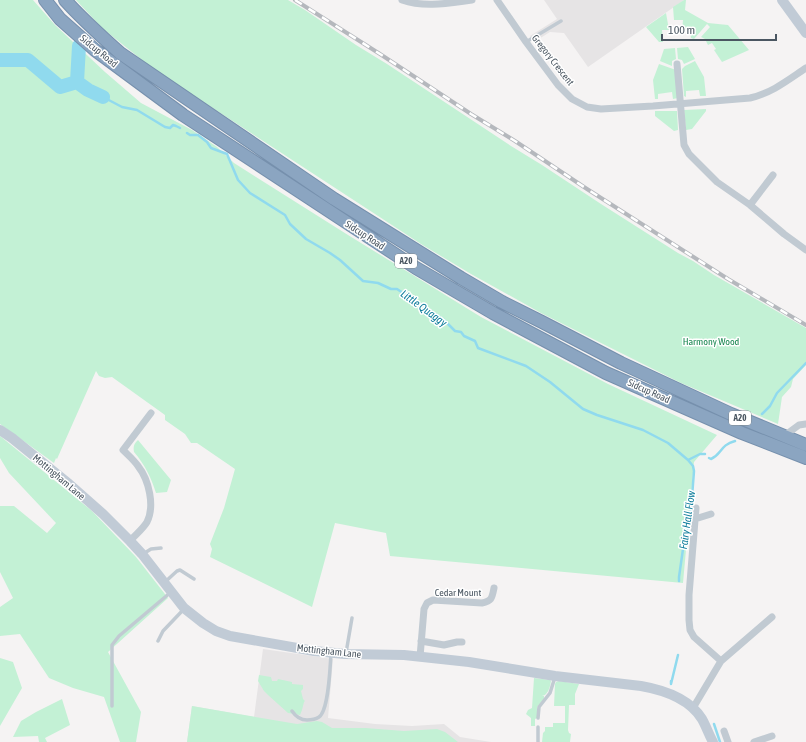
<svg xmlns="http://www.w3.org/2000/svg" width="806" height="742" viewBox="0 0 806 742" font-family="'Asap Condensed',sans-serif">
<style>
.education{fill:#e6e4e5}
.green{fill:#c3f1d5}
.lines{fill:none;stroke-linecap:round;stroke-linejoin:round}
.stream{stroke:#90daee;stroke-width:2.5}
.river{stroke:#90daee;stroke-width:14}
.highway-casing{stroke:#7690ad;stroke-width:14}
.lane{stroke:#c1cad2;stroke-width:3.5}
.street{stroke:#c1cad2;stroke-width:7}
.secondary{stroke:#c1cbd6;stroke-width:10}
.highway{stroke:#8ba5c1;stroke-width:12}
.rail-casing{stroke:#b5b8bd;stroke-width:4}
.rail{stroke:#fff;stroke-width:2.5;stroke-dasharray:8;stroke-linecap:butt}
.labels{text-anchor:middle;dominant-baseline:central;stroke-width:3;stroke-linejoin:round;paint-order:stroke}
.shield{fill:#fff;stroke:#808990;stroke-width:1}
.shield-label{font-size:9px;font-weight:bold;fill:#4a5661}
.street-label{font-size:10px;fill:#4a5661;stroke:#fff}
.park-label{font-size:10px;fill:#17864f;stroke:#fff}
.water-label{font-size:11px;font-style:italic;fill:#0c7c9b;stroke:#fff}
</style>
<rect width="100%" height="100%" fill="#f5f3f3"/>
<path class="education" d="M544,0h140l-96,67 -24,-34 -14,-1 -16,10 -4,-6 27,-17z
M263,649l70,10 -5,59 47,6 37,2 32,-2 16,13 31,5h-304l5,-36 62,11z"/>
<path class="green" d="M0,0h33l22,25 50,47 36,31 51,27 25,17 17,16 114,72 133,82 127,67 109,51 -23,27 -11,121 -293,-27 -4,-23 -51,-10 -23,84 -102,-50 2,-8 -2,-5 14,-36 11,-39 -38,-26h-6l-6,-9 -20,-14v-5l-53,-38 -7,1 -6,-2 -3,-5 -39,88 -1,-1 -2,5 -54,-39z
M76,0h212l17,10 51,35 31,19 124,82 31,19 59,39 77,49 15,8 21,14 92,53v37l-13,14 -2,8 -9,10 -4,27 -97,-41 -140,-70 -70,-39 -50,-30 -245,-160 -24,-16 -50,-40z
M684,0h2l-1,10 23,13 20,2 21,25 -27,12 -8,-12 2,-1 -4,-6 -4,2 -3,-6 -4,-2 9,-10 -3,-3 -13,15 -3,-1 -1,-8h-8l1,-10h-9l-1,-13z
M666,13l3,17h-7l1,12h-4l-13,-15z
M688,47l7,12 -11,5 -2,-4 -4,-1 -1,-11z
M675,48l1,11 -4,2v5l-12,-5 4,-12z
M695,61l9,16 2,19h-6l-1,-6 -13,1v6l-2,-1 -2,-27 3,-3z
M659,64l17,6 2,28 -5,1 -1,-7 -14,2v5h-3l-2,-19z
M706,109v2l-14,18 -6,1 -2,-20z
M655,111h22l1,19 -4,1 -19,-15z
M0,436l92,75 44,46 32,41 -60,54 33,60 -5,30h-16l-16,-45 -31,-9 -24,-10 -29,-44 -20,2v-29l13,-9 -13,-26v-66h14l33,27 9,-10 -47,-50 -9,-15z
M138,440l33,40 -4,12 -11,1c-5,-16 -11,-28 -22,-41 -1,-6 0,-8 4,-12z
M0,658l13,4 9,26 -22,38z
M259,675l12,2 1,4h5l1,-2 14,3v2l11,1v4l-2,2 2,8 2,2 -1,1 -2,8 -2,5 -12,-2 -20,-18 -4,-4 -6,-10z
M534,678l16,2 1,1c-1,6 -2,10 -6,14l-3,1h2v3l-7,8v11l-2,1v7h-4v-8l-5,-4 2,-4 4,-2z
M559,681l20,3 -4,10v11h-6l-1,25 1,3 2,1 -1,8h-28l1,-9 2,-2v-4h8v-4h12v-17h-11l1,-22 1,-2z
M62,699l8,26 -25,13 2,4h-8l-1,-6 -25,1 8,-16 15,-9z
M192,706l105,18 20,-3 5,1 10,6h33l39,3 33,-2 8,3 13,10h-271z"/>
<g class="lines">
<path class="stream" d="M103,97l19,10 15,3 28,17 5,1 3,-3 3,1 4,2
M187,133l3,2h8l9,7 4,6 16,6 11,26 12,13 35,22 5,9 16,15 24,14 10,7 23,21 15,2 13,6h6l6,4 10,6 31,21 11,11 6,1 3,4 11,5 3,7 48,18 24,16 33,27 14,6 46,15 25,13 20,17 12,-6h5
M762,414l8,-8 7,-13 29,-30
M709,458l2,1c11,-5 9,-14 24,-18
M679,581v-4l4,-28 8,-39 3,-39 -1,-5 -5,-6
M671,681v3l7,-29
M714,724l6,18"/>
<path class="river" d="M0,60h28l32,27 17,-5
M77,82l2,-36
M77,82l11,8 15,7"/>
<defs>
<path id="highway" d="M45,0l15,19 35,31 88,65 233,153 77,45 113,60 136,60 64,25
M65,0c17,19 36,36 55,53l214,146 127,79 41,24 40,20 79,41 110,51 75,31"/>
</defs>
<use href="#highway" class="highway-casing"/>
<path class="lane" d="M526,42l35,-21
M143,554l8,-5 10,-1
M165,582l12,-11 3,-1 14,9
M158,641l5,-10 21,-22
M346,653l6,-35
M112,706v-61l7,-9 52,-44
M292,711c4,6 8,9 15,9 4,0 9,-1 12,-3 10,-7 11,-51 12,-63
M538,718l1,-11 11,-14 5,-16
M538,727v15"/>
<path class="street" d="M402,0c23,8 47,3 70,0
M497,0l29,42 32,43 14,14 15,8 14,2 52,-3 97,-8c22,-5 38,-18 56,-30
M677,64l7,81 5,9 28,28 33,23 34,29 22,16
M750,205l23,-30
M784,436l15,-11 7,-1
M696,508l-7,87v25l1,10 4,7 27,24
M695,519l16,-5
M130,541c5,-6 13,-12 17,-19 8,-16 2,-42 -9,-56 -4,-6 -10,-11 -15,-16l28,-37
M421,641l23,4 13,-3h5
M420,657l4,-48 3,-6 6,-3 49,3c10,-2 10,-5 12,-15
M693,708l28,-47 51,-44
M724,731l4,11
M754,742l18,-6"/>
<path class="secondary" d="M782,0l24,33
M0,430l12,8 57,46 34,30 27,27 12,13 42,54 19,15 13,8 14,5 84,15 31,3 59,1 65,7 86,14 86,10c23,4 48,12 61,33 4,7 7,16 11,23"/>
<use href="#highway" class="highway"/>
<defs>
<path id="rail" d="M295,0l85,54 91,60 44,27 72,48 141,90 78,46"/>
</defs>
<use href="#rail" class="rail-casing"/>
<use href="#rail" class="rail"/>
</g>
<g class="labels">
<g class="shield">
<rect x="395" y="254" width="22" height="14" rx="3"/>
<rect x="729" y="411" width="22" height="14" rx="3"/>
</g>
<g class="shield-label">
<text x="406" y="261">A20</text>
<text x="740" y="418">A20</text>
</g>
<g class="street-label">
<text transform="translate(99 51) rotate(39)">Sidcup Road</text>
<text transform="translate(553 60) rotate(52)">Gregory Crescent</text>
<text transform="translate(365 235) rotate(33)">Sidcup Road</text>
<text transform="translate(649 391) rotate(24)">Sidcup Road</text>
<text transform="translate(59 477) rotate(40)">Mottingham Lane</text>
<text x="458" y="592">Cedar Mount</text>
<text transform="translate(329 651) rotate(6)">Mottingham Lane</text>
</g>
<g class="park-label">
<text x="711" y="341">Harmony Wood</text>
</g>
<g class="water-label">
<text transform="translate(424 308) rotate(36)">Little Quaggy</text>
<text transform="translate(687 520) rotate(-82)">Fairy Hall Flow</text>
</g>
</g>
<path d="M662 34v6h114v-6" fill="none" stroke="#4a5661" stroke-width="2"/>
<text x="668" y="34" font-size="12" fill="#4a5661" stroke="#ffffff" stroke-width="3" paint-order="stroke">100 m</text>
</svg>
